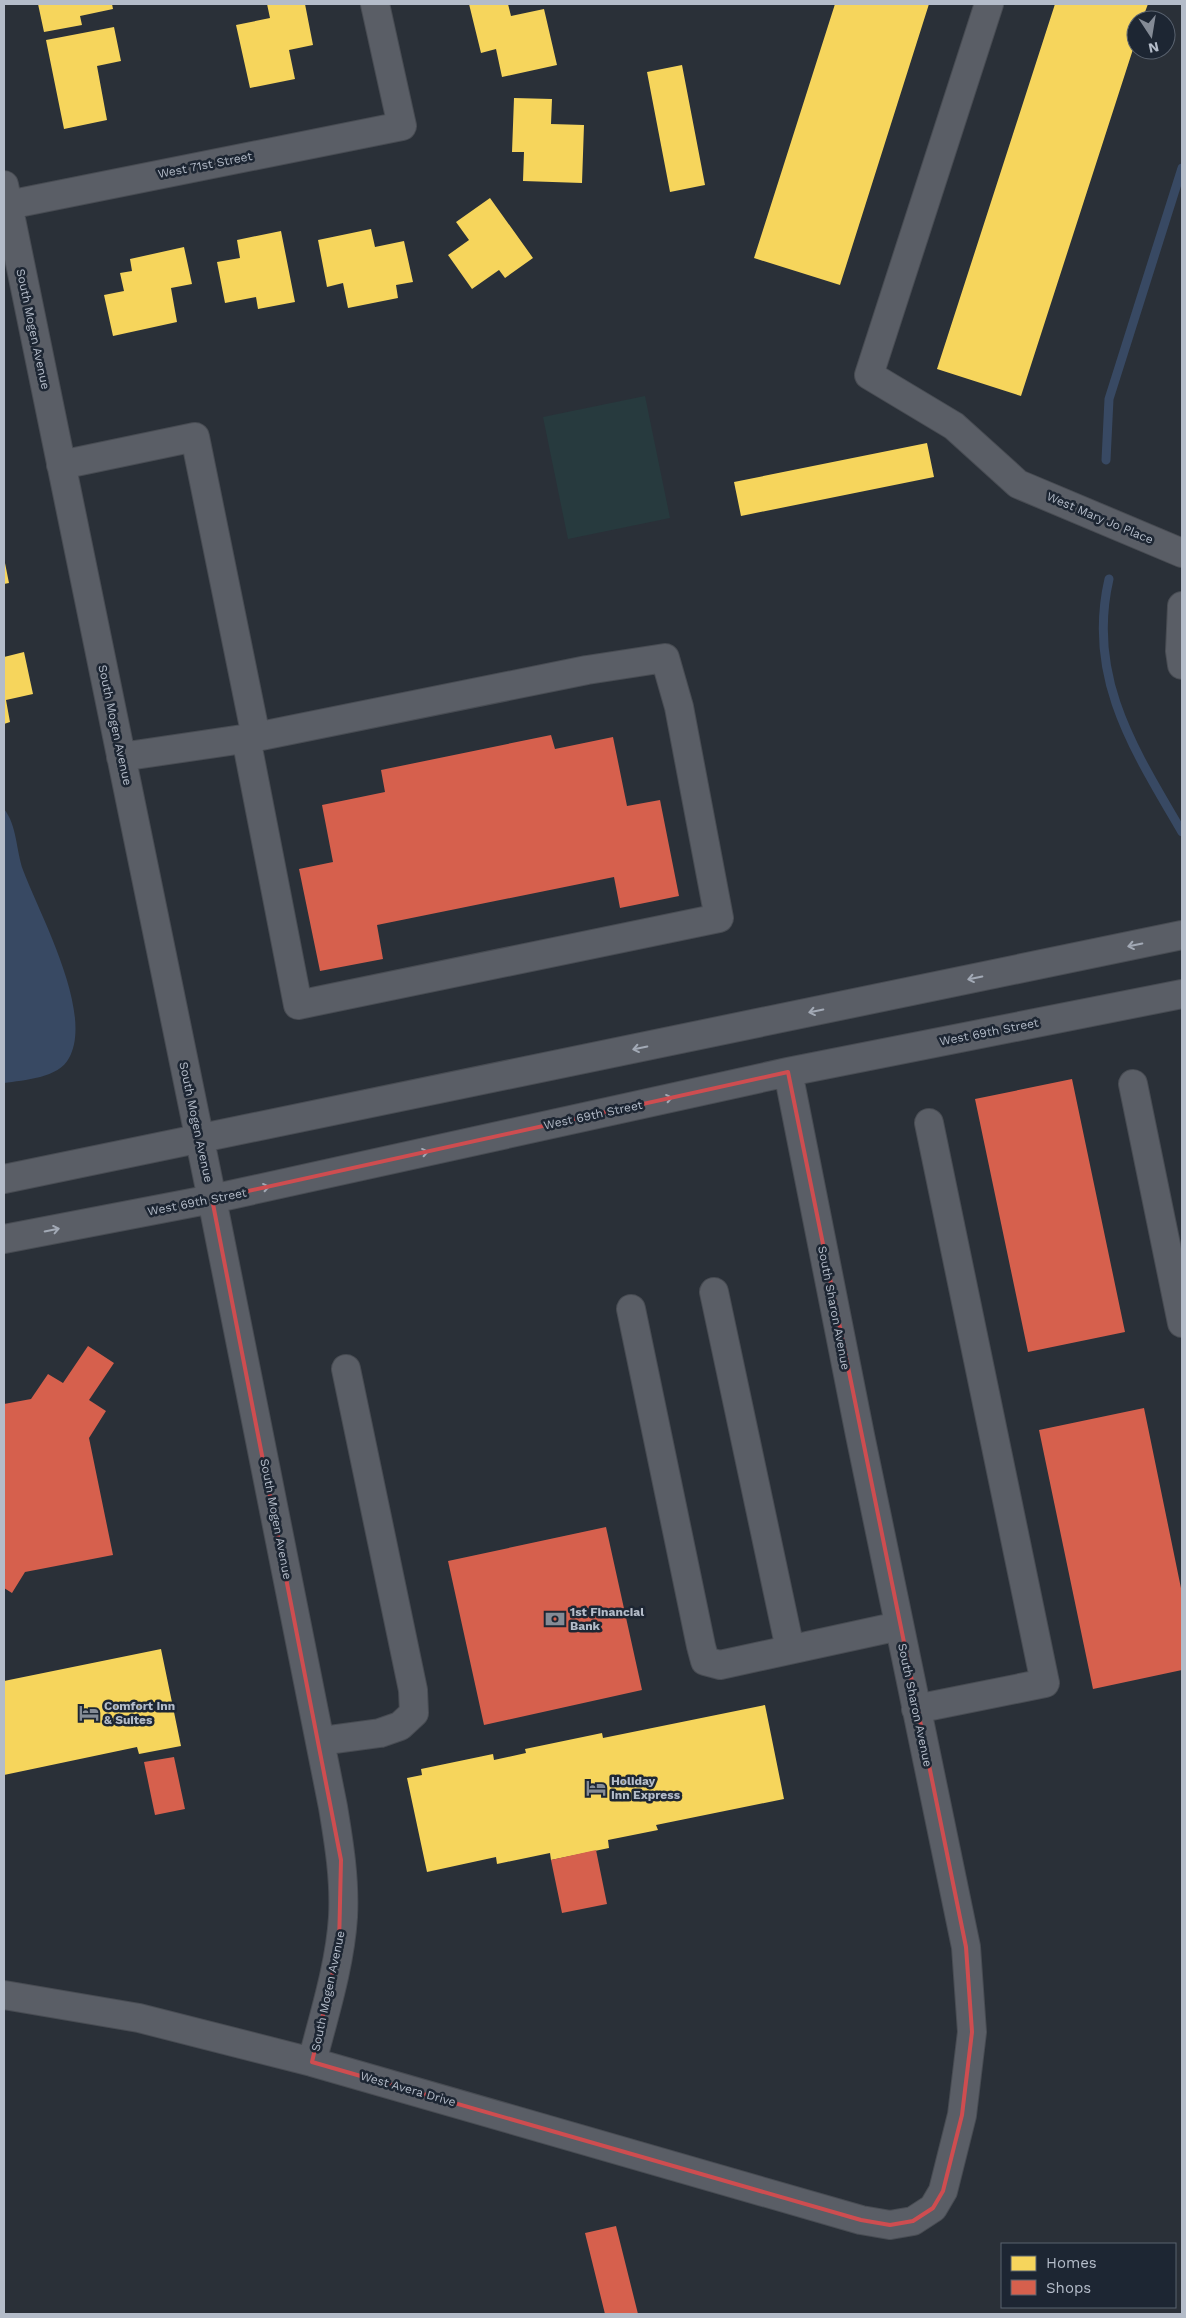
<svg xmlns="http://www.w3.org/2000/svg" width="1186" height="2318" viewBox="0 0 1186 2318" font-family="'Work Sans',sans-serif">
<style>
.green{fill:#273a3e}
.water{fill:#384963}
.homes{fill:#f6d55c}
.shops{fill:#d6604d}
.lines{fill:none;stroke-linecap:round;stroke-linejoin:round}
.stream{stroke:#384963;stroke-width:9}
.minor-casing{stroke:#484c53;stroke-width:30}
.minor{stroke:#5a5e66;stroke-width:28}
.oneway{stroke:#a2a9b5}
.marked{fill:none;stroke:#ce4d50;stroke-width:4;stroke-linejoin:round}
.labels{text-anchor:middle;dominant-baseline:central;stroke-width:5;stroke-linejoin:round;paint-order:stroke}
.street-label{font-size:12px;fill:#b4bcc9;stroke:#1d2633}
.poi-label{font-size:12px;font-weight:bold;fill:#b4bcc9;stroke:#1d2633;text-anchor:start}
</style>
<rect width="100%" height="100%" fill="#2a3038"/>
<path class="green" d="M645,396l25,122 -102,21 -25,-122z"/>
<path class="water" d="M4,809c13,16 12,41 19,61 17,45 71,143 46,188 -10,20 -45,22 -65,25z"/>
<path class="homes" d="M38,4h74l1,5 -33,7 2,9 -38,7z
M267,4h38l8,41 -24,5 6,29 -45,9 -14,-63 34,-7z
M469,4h39l3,12 33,-7 13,56 -55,12 -6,-28 -15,4z
M835,4h94l-89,281 -86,-27z
M1055,4h93l-6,16h-6v20l-115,356 -84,-27z
M114,27l7,34 -24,5 10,54 -43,9 -18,-89z
M682,65l23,120 -35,7 -23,-120z
M514,98l38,1 -1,25 33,1 -2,58 -59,-2 1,-29h-12z
M490,198l43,60 -28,20 -6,-8 -27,19 -24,-34 21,-15 -13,-18z
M371,229l4,18 29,-6 9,41 -17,3 2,13 -50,10 -5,-25 -16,4 -9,-47z
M281,231l14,71 -37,7 -2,-12 -31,6 -8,-41 23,-4 -3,-18z
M184,247l8,37 -21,4 6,34 -64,14 -9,-41 20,-4 -4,-18 12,-2 -2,-12z
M927,443l7,34 -193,39 -7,-34z
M4,558l5,25 -5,1z
M24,652l9,42 -27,6 4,22 -6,2v-67z
M161,1649l20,97 -42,8 -2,-7 -133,28v-94z
M765,1705l19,94 -128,26 2,5 -50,10 1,8 -58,12 -1,-7 -53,11 -1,-7 -69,15 -20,-94 15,-3 -1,-6 72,-15 1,6 32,-7 -1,-4 77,-16 1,5z"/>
<path class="shops" d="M551,735l4,14 58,-12 14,69 33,-6 19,96 -59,12 -6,-31 -237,48 6,34 -63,12 -21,-102 34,-7 -11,-57 63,-13 -4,-22z
M1072,1079l53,253 -97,20 -53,-253z
M88,1346l26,17 -25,37 17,11 -17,27 24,117 -88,17 -13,21 -8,-5v-184l27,-5 17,-25 15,9z
M1144,1408l38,185v77l-89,19 -54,-259z
M606,1527l36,163 -158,35 -36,-164z
M174,1757l11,52 -30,6 -11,-53z
M596,1850l11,54 -45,9 -11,-53z
M616,2226l22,88h-33l-20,-81z"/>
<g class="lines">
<path class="stream" d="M1106,460l3,-61 73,-231
M1109,579c-23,99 26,172 73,253"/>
<defs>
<path id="minor" d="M989,4l-120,371 85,51 64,58 164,69
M4,185l208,1014 121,608c6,36 12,73 10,110 -3,48 -19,98 -31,145
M8,205l394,-79 -27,-122
M61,465l134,-28 61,300
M1182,606l-2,45 2,14
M121,757l135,-20 331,-67 78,-12 14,49 40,211 -421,87 -52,-267
M1133,1084l49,239
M4,1179l1178,-244
M4,1239l208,-40 576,-127 394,-78
M714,1292l76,357
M631,1309l70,337 4,15 15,4 179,-39
M916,1709l129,-26 -116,-560
M321,1741l59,-8 20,-7 14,-13 -1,-23 -67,-321
M4,1995l135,23 173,44 549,158 29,5 23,-4 20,-13 10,-17 19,-76 10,-83 -6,-85 -106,-512 -72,-363"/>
</defs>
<use href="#minor" class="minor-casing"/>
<use href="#minor" class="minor"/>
</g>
<defs><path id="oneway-shaft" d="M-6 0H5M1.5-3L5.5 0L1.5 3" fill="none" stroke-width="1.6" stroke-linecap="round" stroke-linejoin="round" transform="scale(1.25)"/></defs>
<g class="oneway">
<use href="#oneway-shaft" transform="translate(1135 945) rotate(168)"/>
<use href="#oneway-shaft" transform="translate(975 978) rotate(168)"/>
<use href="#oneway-shaft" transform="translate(816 1011) rotate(168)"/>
<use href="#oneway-shaft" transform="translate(640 1048) rotate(168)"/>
<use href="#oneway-shaft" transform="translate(665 1099) rotate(-12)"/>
<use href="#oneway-shaft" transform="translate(421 1153) rotate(-12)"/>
<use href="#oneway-shaft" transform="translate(262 1188) rotate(-12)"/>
<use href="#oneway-shaft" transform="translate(52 1230) rotate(-11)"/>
</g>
<path class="marked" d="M788,1072l178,875 6,85 -10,83 -19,76 -10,17 -20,13 -23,4 -29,-5 -549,-158 27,-116 2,-86 -129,-661z"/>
<defs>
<symbol id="bank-bare" viewBox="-9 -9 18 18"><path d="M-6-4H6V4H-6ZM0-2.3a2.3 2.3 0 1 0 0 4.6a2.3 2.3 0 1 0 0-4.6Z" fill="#848b96" stroke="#1d2633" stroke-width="2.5" paint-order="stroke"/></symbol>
<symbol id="hotel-bare" viewBox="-9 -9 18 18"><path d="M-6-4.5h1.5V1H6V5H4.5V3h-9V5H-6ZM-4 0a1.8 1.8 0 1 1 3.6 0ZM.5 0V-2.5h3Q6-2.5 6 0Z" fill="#848b96" stroke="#1d2633" stroke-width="2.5" paint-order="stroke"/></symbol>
</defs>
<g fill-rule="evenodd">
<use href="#bank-bare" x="541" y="1605" width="28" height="28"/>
<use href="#hotel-bare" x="75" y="1699" width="28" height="28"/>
<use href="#hotel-bare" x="582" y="1774" width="28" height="28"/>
</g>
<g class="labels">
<g class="street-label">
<text transform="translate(205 165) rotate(-11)">West 71st Street</text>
<text transform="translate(33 329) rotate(78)">South Mogen Avenue</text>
<text transform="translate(1100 518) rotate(23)">West Mary Jo Place</text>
<text transform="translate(115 725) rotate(78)">South Mogen Avenue</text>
<text transform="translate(989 1032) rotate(-11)">West 69th Street</text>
<text transform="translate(593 1115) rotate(-12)">West 69th Street</text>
<text transform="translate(196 1122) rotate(78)">South Mogen Avenue</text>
<text transform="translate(197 1202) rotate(-11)">West 69th Street</text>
<text transform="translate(834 1308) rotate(79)">South Sharon Avenue</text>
<text transform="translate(276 1519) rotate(79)">South Mogen Avenue</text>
<text transform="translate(915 1705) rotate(78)">South Sharon Avenue</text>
<text transform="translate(328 1991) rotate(-78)">South Mogen Avenue</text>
<text transform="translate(408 2089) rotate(16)">West Avera Drive</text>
</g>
<g class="poi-label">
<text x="570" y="1612">1st Financial<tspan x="570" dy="14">Bank</tspan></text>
<text x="104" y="1706">Comfort Inn<tspan x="104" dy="14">&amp; Suites</tspan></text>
<text x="611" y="1781">Holiday<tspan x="611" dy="14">Inn Express</tspan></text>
</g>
</g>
<rect width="1186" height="2318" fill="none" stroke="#b4bcc9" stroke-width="10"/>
<rect x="1001" y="2243" width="175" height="65" fill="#1d2633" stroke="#59626f"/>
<rect x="1011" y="2256" width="25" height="15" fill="#f6d55c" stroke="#59626f"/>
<text x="1046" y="2268" font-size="15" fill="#b4bcc9">Homes</text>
<rect x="1011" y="2280" width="25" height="15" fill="#d6604d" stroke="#59626f"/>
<text x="1046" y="2293" font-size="15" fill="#b4bcc9">Shops</text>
<g transform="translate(1151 35) rotate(168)"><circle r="24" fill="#1d2633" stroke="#59626f"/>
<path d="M0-4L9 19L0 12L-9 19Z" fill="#848b96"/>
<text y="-8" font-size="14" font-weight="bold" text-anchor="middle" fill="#b4bcc9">N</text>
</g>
</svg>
